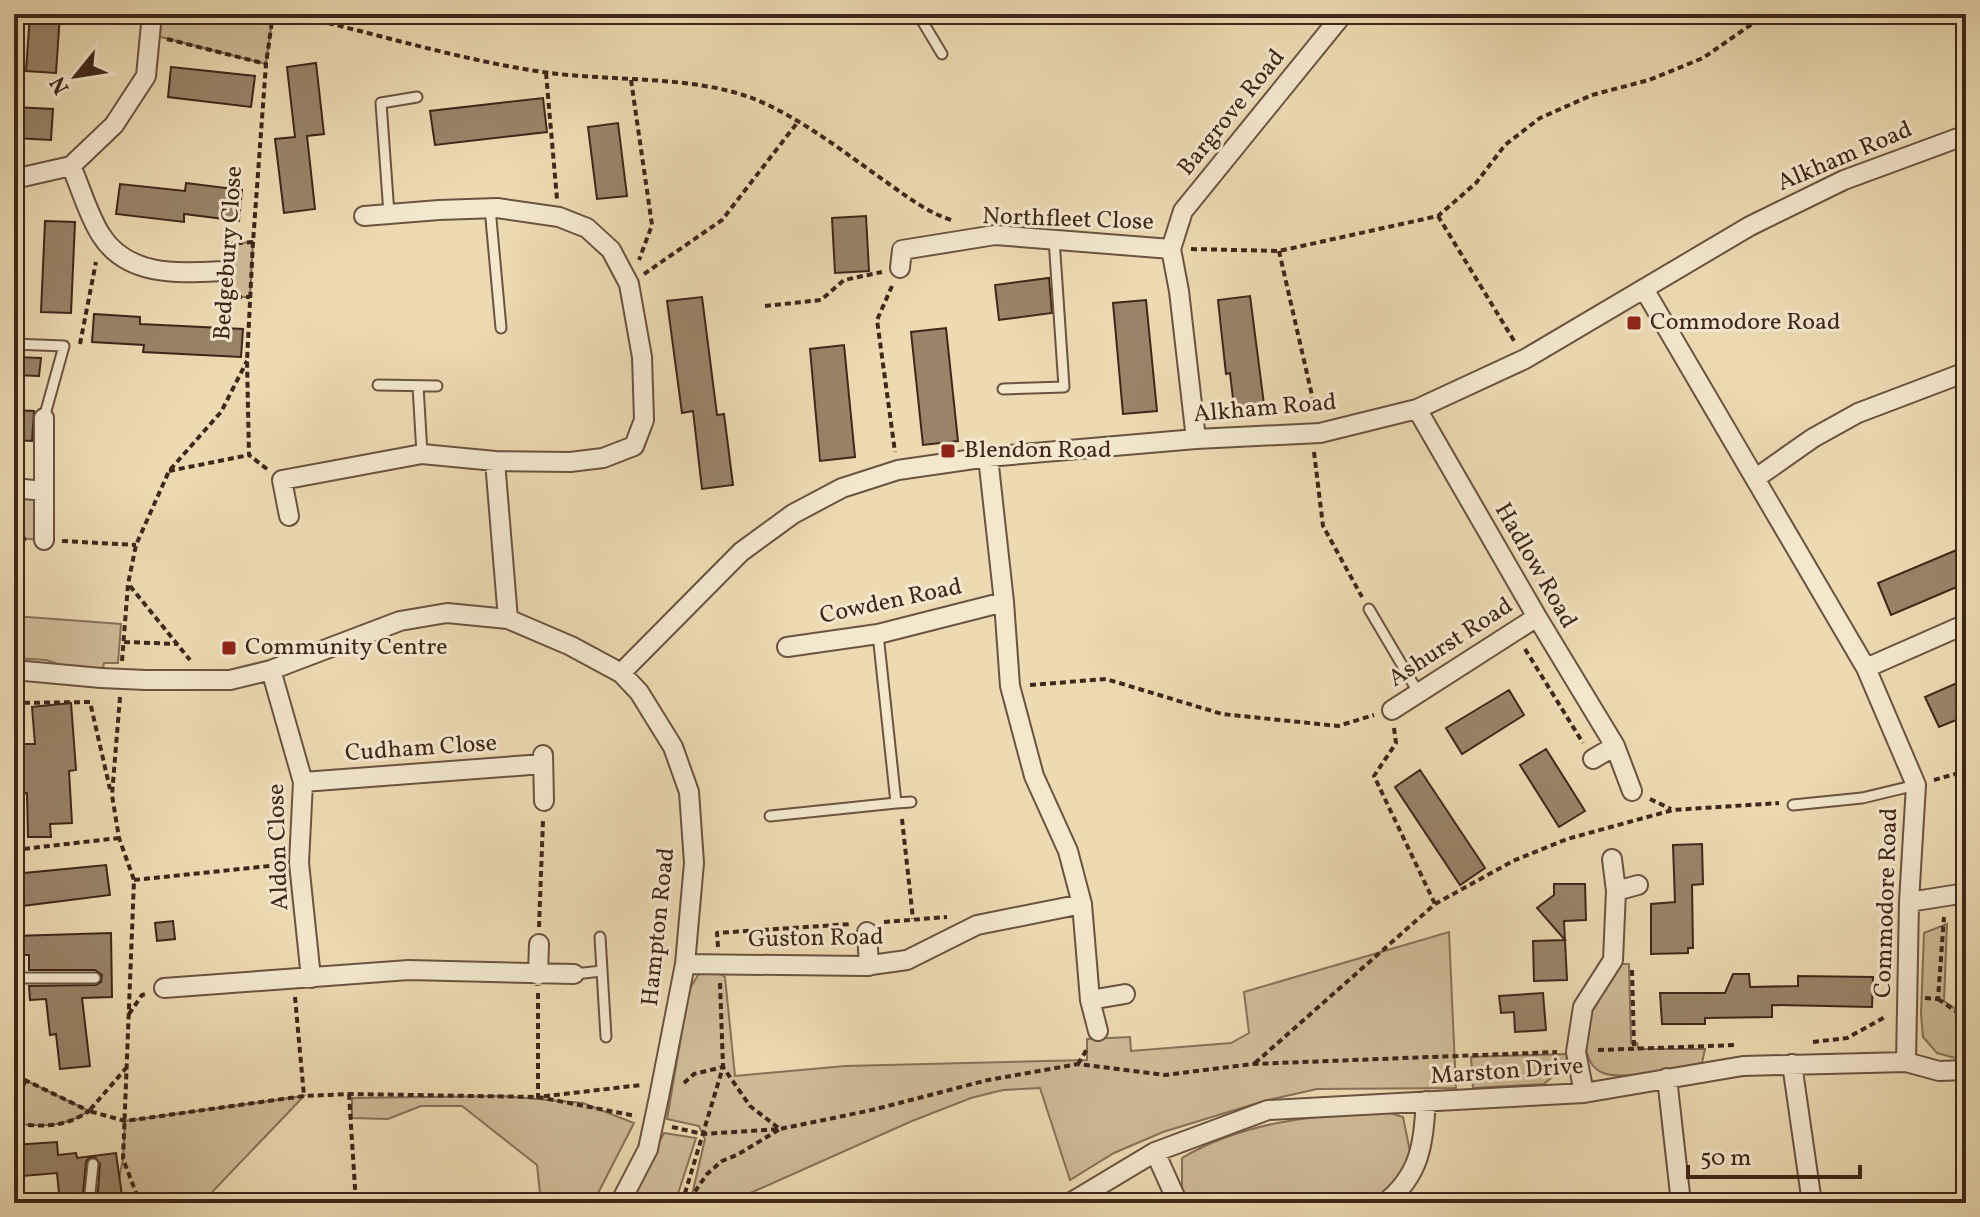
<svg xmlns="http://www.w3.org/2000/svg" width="1980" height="1217" viewBox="0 0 1980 1217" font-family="Vollkorn,serif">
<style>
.green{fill:#cfbb99;stroke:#877059;stroke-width:2}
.building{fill:#998469;stroke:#3f2619;stroke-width:2}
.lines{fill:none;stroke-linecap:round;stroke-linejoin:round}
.service-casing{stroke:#6a5340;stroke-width:13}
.minor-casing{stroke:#6a5340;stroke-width:22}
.path{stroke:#3f2619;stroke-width:4;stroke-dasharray:6 4;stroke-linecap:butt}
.service{stroke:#f3e7ce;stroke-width:9}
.minor{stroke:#f3e7ce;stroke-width:18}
.minor-bridge-casing{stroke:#6a5340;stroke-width:22;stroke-linecap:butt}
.minor-bridge{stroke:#f3e7ce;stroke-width:18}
.poi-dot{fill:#8f2418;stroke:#f3e7ce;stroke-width:3}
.labels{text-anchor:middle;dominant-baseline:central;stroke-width:6;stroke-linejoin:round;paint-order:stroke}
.street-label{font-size:24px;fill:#3f2619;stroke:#f3e7ce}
.poi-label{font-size:24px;fill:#3f2619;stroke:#f3e7ce;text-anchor:start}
</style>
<rect width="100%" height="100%" fill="#ecdab3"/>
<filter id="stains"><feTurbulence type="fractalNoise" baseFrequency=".0025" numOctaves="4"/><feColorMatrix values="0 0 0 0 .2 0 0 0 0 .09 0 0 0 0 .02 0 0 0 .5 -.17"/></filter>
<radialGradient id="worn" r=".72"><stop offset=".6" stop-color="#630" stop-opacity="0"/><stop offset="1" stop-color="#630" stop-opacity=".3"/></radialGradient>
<path class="green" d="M152,14h121l-7,50 -117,-30z
M253,242l-3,55h-26l2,-53z
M14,488l30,3v49l-30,-2z
M14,616l107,8 -3,39h-14l-3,15 -55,-18 -32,-2z
M1947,924l-3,77 22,15v45l-29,-8 -14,-16 -2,-23 3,-81z
M1449,932l7,156 -139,1 -53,12 -101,31 -49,21 -44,27 -30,-92 -37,2 -32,8 -59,23 -184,82h-38l15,-64 -6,-13 -32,-7 22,-129 9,-15 14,-6 13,8 10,99 110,-10 242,-6v-21l43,-2 1,14 100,-8 18,-10 -5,-41z
M1618,964h11l2,79h6l1,6h67l-3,14c-22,5 -78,18 -99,10 -18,-7 -20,-32 -16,-48 6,-22 20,-42 31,-61z
M1567,1054l-1,11 -22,19 -71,4 -2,-31z
M14,1080h11l64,31c-26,17 -44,15 -75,13z
M304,1096l-91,95 2,12h-101l9,-44 2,-38z
M502,1096l81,7 51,20 -41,80h-52l-4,-38 -75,-59h-41l-33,13 -36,-1v-20z
M1384,1111l19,6 11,54 -29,32h-198l-5,-15v-30c62,-37 132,-42 202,-47z
M664,1133l32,5 -21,65h-50z"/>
<path class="building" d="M30,14h30l-4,59 -30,-2z
M316,63l8,71 -17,2 8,73 -31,4 -9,-74 20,-2 -8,-70z
M171,67l84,9 -4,31 -83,-10z
M543,98l4,34 -112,13 -5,-34z
M14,107l39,2 -2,31 -37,-2z
M618,123l9,73 -30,3 -9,-72z
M186,183l56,7 -3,31 -55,-7v8l-68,-8 4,-30 65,7z
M866,216l3,55 -34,2 -3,-55z
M45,221l30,1 -4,91 -30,-1z
M1049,278l3,35 -53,7 -4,-35z
M1250,296l14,108 -30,3 -4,-34 -4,1 -8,-74z
M702,297l15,118 7,-1 9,71 -31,4 -9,-78 -11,2 -15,-112z
M1146,300l11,111 -34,3 -10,-111z
M94,314l46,3v7l103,5 -2,28 -98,-5 1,-7 -52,-3z
M946,328l12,113 -35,4 -12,-113z
M844,345l11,112 -35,4 -10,-112z
M14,357l27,1 -2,18 -25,-1z
M14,410l20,1 -2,30 -18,-1z
M1966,546v37l-75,32 -13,-32z
M1966,679v37l-27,11 -14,-30z
M1509,690l15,25 -62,39 -16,-26z
M71,703l5,67 -7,1 3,52 -22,1 1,13h-23l-1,-44 -13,2v-51h21l-3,-37z
M1546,749l39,62 -26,16 -39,-62z
M1420,770l65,98 -25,17 -65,-98z
M1702,844l1,40 -11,1 1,63h-5v5l-37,1v-50l24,-2 -2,-57z
M106,865l4,30 -96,12v-33z
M1554,884h31l1,36 -22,1 3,59 -33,1 -1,-40 32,-1 -28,-32 17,-13z
M173,921l2,18 -18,2 -2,-18z
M111,933l1,64 -30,1 8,68 -30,3 -4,-35 -6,1 -4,-36 -16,1 -1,-14 67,-1 5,-3 1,-7 -7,-5h-66v-15h-15v-19z
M1733,974h16l1,13 48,-1v-10l75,1 -1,30 -100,-2v12l-67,1v6h-43l-2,-31h65z
M1543,993l3,37 -31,2 -1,-20 -13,1 -2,-17z
M57,1142l1,13 18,-2 1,5 39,-5 7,50h-26l3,-39 -5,-7 -6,1 -3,4 -4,41h-22l-3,-30 -34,3 -1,-5 -8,2v-28z"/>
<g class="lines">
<defs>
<path id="service" d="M918,14l24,40
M490,208l11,120
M389,214l-8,-111 36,-6
M14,344l50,2 -20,72
M378,385l59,1
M418,386l4,68
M1003,389l61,-2 -10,-148
M1369,609l49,83
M896,803l15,-1
M1793,805l69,-7 54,-13
M770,816l126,-13 -18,-169
M600,937l6,100
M574,974l28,-3
M14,978h81
M89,1203l4,-39"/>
<path id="minor" d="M71,166c10,22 17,49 30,69 27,43 80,38 124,36
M14,179l57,-13 43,-41 32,-49 6,-62
M1171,249l12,-38 160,-197
M900,268l2,-18 93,-15 176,14 8,42 17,148
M1644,289l222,379 50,117 -7,117 -3,160
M1417,409l120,208 78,129 17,45
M44,418v122
M988,457l16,145 6,84 24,90 34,75 14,53 8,96 8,31
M495,461l13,158
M1756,478l57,-40 45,-25 108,-41
M14,488l30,3
M289,516l-7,-36 140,-26 73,7 75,1 33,-4 31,-12 10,-26 -2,-63 -13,-73 -18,-34 -24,-22 -28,-11 -62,-9 -58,2 -75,6
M787,647l91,-13 126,-32
M1866,668l100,-44
M14,670l87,8
M271,670l32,112 -4,81 12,115
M621,673l120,-121 52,-38 49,-26 56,-18 90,-13 208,-18 124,-6 97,-24 108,-50 225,-133 94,-46 122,-45
M146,680h84l41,-10 129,-49 47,-8 61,6 63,27 50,27 18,19 34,55 16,45 5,71 -9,101 -26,133
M1392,710l145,-93
M543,755l1,46
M1593,759l22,-13
M303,782l240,-18
M1616,891l22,-6
M1909,902l57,-9
M867,932l2,34
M685,964l179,2 43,-6 70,-35 105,-21
M538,975l1,-31
M164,988l245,-18 165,4
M1090,1000l35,-6
M1792,1064l20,139
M1667,1078l14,125
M1584,1093l-8,-41 7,-45 30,-47 3,-69 -4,-32
M1155,1152l23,51
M620,1203l28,-54
M1070,1203l85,-51 113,-42 316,-17 159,-27 163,-4 33,9 27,-1
M1385,1203c36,-29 38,-59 41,-102"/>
</defs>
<use href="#service" class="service-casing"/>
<use href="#minor" class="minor-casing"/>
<path class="path" d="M289,14c87,19 173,47 261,59 63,8 141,3 199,24 47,17 99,58 140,87 20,14 38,28 62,36
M167,39l99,25
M546,73l11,126
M631,80l21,145 -13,35
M1438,216l78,128
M1191,249l88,2 159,-35 38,-33 29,-38 35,-27 52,-23 57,-15 54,-22 49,-34 20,-10
M1279,251l37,162
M226,253v-9l27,-2
M644,274l78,-54 75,-97
M892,286l-15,34 18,132
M224,289v8h26
M765,306l56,-6 23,-20 38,-8
M80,344l16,-82
M1314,452l9,74 39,71
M267,469l-18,-14 -2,-94 6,-119 13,-178 7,-50
M169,471l80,-16
M14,538l12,1
M62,541l74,4
M130,586l60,74
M124,642l54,2
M1525,649l58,94
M122,661l6,-77 8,-39 33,-74 52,-59 26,-51
M1030,685l76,-6 116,35 116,12 36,-11
M120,697l-8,98 7,43 15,42 -11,279 17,44
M14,703l76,-1 20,87
M1394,728l2,15 -22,33 61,128
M1934,780l32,-9
M1650,799l21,10
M902,819l11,100
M14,850l105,-12
M134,880l145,-15
M884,922l63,-5
M539,927l4,-107
M718,947l-1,-14 134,-9
M1632,970l2,77
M538,993v104l103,-12
M295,997l9,99
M1925,998l13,1 6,-82
M1938,999l28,19
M129,1014l13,-19 4,-1
M1813,1042l34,-4 40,-22
M1598,1050l139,-5
M1255,1063l180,-159 78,-43 54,-22 106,-29 106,-7
M1078,1064l9,-15
M127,1067l-38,44 36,10 179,-25 45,-2 189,3 98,19
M14,1080h11l64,31c-24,16 -43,16 -72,13
M684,1083l10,-9 29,-7 27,39 30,23 -43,26 -15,6 -15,13 -20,29
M349,1094l7,109
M15,1124l10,-44
M672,1127l31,7 77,-5 92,-19 116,-30 90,-16 87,11 88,-11 304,-12
M682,1203l41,-136 -3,-84"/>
<use href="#service" class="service"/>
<use href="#minor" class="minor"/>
<defs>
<path id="minor-bridge" d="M101,678l45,2
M648,1149l11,-52"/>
</defs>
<use href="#minor-bridge" class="minor-bridge-casing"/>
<use href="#minor-bridge" class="minor-bridge"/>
</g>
<g class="poi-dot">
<rect x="1626" y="315" width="16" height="16" rx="4"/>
<rect x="940" y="443" width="16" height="16" rx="4"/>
<rect x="221" y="640" width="16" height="16" rx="4"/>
</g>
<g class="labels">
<g class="street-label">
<text transform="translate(1232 113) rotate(-51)">Bargrove Road</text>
<text transform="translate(1845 157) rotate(-23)">Alkham Road</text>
<text transform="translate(1068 220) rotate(2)">Northfleet Close</text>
<text transform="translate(229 253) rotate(-86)">Bedgebury Close</text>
<text transform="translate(1265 409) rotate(-5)">Alkham Road</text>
<text transform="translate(1535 566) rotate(60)">Hadlow Road</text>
<text transform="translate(891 602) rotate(-12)">Cowden Road</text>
<text transform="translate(1451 643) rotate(-33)">Ashurst Road</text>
<text transform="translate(421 749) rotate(-4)">Cudham Close</text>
<text transform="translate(279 847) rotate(-92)">Aldon Close</text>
<text transform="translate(1887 903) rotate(-88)">Commodore Road</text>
<text transform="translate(659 927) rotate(-84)">Hampton Road</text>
<text transform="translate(816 939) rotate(-1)">Guston Road</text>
<text transform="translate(1507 1072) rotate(-4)">Marston Drive</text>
</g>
<g class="poi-label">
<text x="1650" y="323">Commodore Road</text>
<text x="964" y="451">Blendon Road</text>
<text x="245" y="648">Community Centre</text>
</g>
</g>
<rect width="1980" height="1217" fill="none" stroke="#ecdab3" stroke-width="48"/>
<rect x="16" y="16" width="1948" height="1185" fill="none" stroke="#3f2619" stroke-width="4"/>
<rect x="24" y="24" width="1932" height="1169" fill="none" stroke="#3f2619" stroke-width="2"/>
<g transform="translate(76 76) rotate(240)" stroke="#f3e7ce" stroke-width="6" paint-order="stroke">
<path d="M0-6L14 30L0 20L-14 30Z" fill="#3f2619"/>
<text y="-12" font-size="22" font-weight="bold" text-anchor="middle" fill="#3f2619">N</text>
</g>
<path d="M1688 1165v12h172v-12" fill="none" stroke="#3f2619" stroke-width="4"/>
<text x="1700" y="1165" font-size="24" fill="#3f2619" stroke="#f3e7ce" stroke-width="6" paint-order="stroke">50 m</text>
<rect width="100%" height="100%" filter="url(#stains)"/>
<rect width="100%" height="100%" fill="url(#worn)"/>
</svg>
